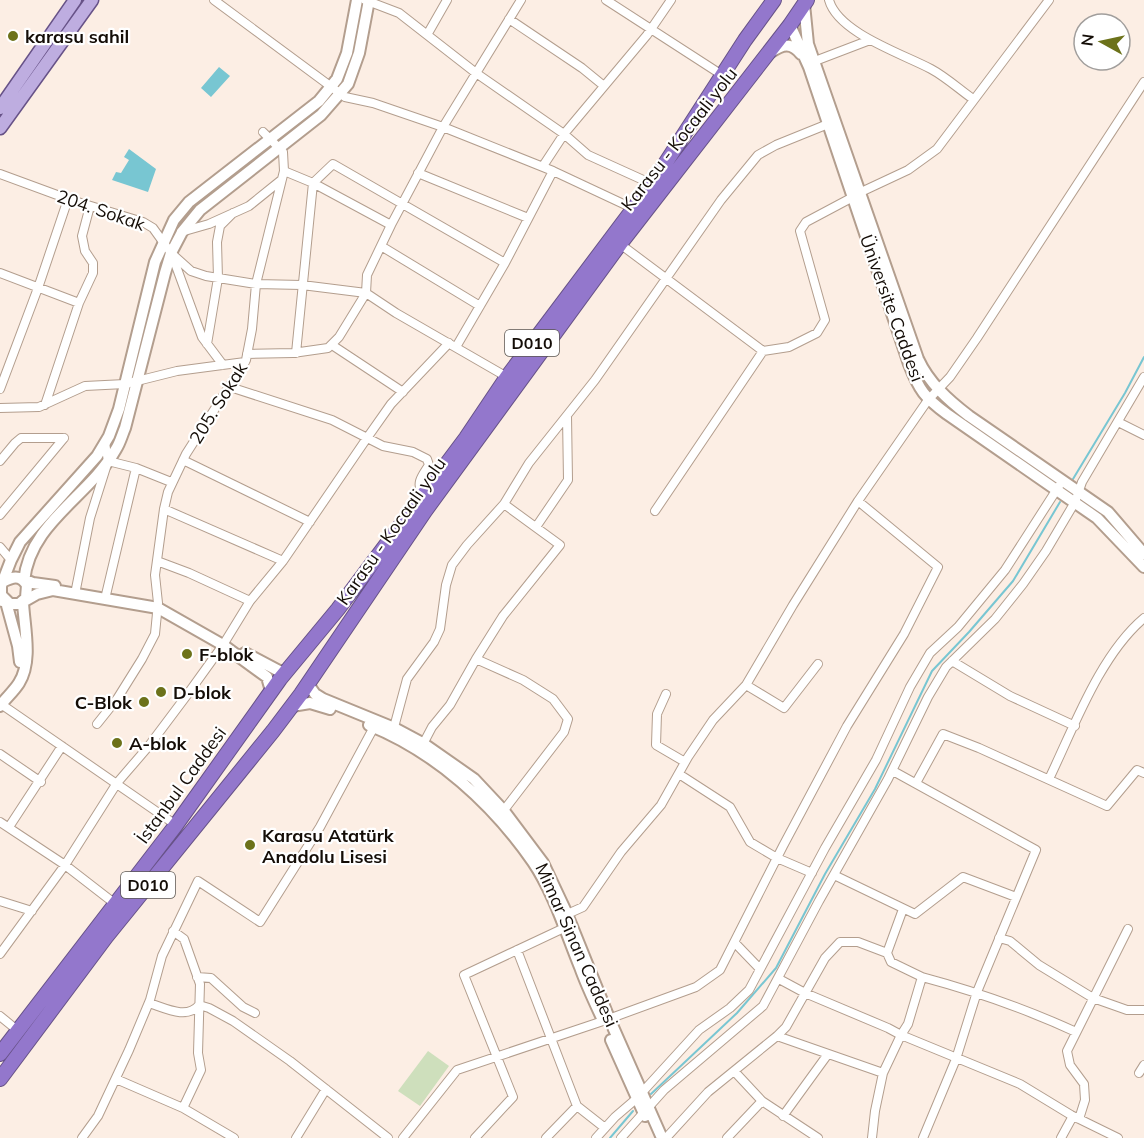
<svg xmlns="http://www.w3.org/2000/svg" width="1144" height="1138" viewBox="0 0 1144 1138" font-family="Mulish,sans-serif">
<style>
.green{fill:#cedfbc}
.water{fill:#78c6d2}
.lines{fill:none;stroke-linecap:round;stroke-linejoin:round}
.stream{stroke:#78c6d2;stroke-width:2}
.street-casing{stroke:#b39e8e;stroke-width:10}
.secondary-casing{stroke:#b39e8e;stroke-width:14}
.primary-casing{stroke:#675287;stroke-width:15}
.highway-casing{stroke:#675287;stroke-width:16}
.street{stroke:#fff;stroke-width:8}
.secondary{stroke:#fff;stroke-width:10}
.primary{stroke:#beade0;stroke-width:12}
.highway{stroke:#9377cc;stroke-width:14}
.poi-dot{fill:#6c721a;stroke:#fff;stroke-width:2}
.labels{text-anchor:middle;dominant-baseline:central;stroke-width:4.5;stroke-linejoin:round;paint-order:stroke}
.shield{fill:#fff;stroke:#5a5651;stroke-width:1.5}
.shield-label{font-size:16px;font-weight:bold;fill:#140d07}
.poi-label{font-size:18px;font-weight:bold;fill:#140d07;stroke:#fff;text-anchor:start}
.street-label{font-size:18px;fill:#140d07;stroke:#fff}
</style>
<rect width="100%" height="100%" fill="#fceee4"/>
<path class="green" d="M428,1051l21,15 -29,40 -22,-15z"/>
<path class="water" d="M219,67l11,9 -19,21 -10,-9z
M129,149l27,20 -8,23 -36,-12 4,-8 5,1 8,-13 -5,-3z"/>
<g class="lines">
<path class="stream" d="M1073,479l52,-86 19,-36
M651,1094l86,-81 39,-45 49,-94 50,-85 57,-118 37,-39 44,-51 47,-79
M610,1138l23,-27"/>
<defs>
<path id="street" d="M214,0l131,97 28,6 70,24 110,44 -48,92 -49,84
M365,0l34,13 77,60 88,61 83,-99 24,-35
M606,0l116,75
M829,0c9,33 74,54 102,69 15,8 29,21 42,30
M509,19l73,49 22,18
M427,35l20,-35
M815,61l55,-21
M543,166l21,-32 24,21 64,29
M284,171l29,12 20,-19 172,99
M553,171l79,37
M418,173l110,45
M0,174l68,25 75,23 10,6 18,25 20,18 15,5 50,8 46,1 64,8 30,20 111,64
M861,192l47,-22 29,-21 112,-149
M391,225l52,-98 78,-127
M181,232l28,-8 40,-18 31,-25
M620,244l143,107 -108,160
M381,246l99,60
M172,255l30,82 21,28
M0,273l79,30
M207,344l11,-66 -1,-36 3,-16 13,-13
M332,345l71,47
M763,351l26,-4 28,-14 8,-13 -25,-89 6,-9 47,-25
M247,354l46,-1 35,-5 11,-11 27,-44 1,-18 24,-50 -78,-42 -17,170
M230,387l102,33 51,26 30,6 14,7 2,6c-7,11 -13,17 -7,29
M0,389l38,-101 30,-89
M45,405l34,-102 14,-30v-10l-8,-12 -3,-15 8,-30
M0,408l39,-1 46,-21 40,-2 52,-13 68,-9
M1118,422l26,13
M183,460l127,62
M0,461l15,-18 6,-5h43
M108,461l28,7 35,14
M164,509l119,52
M0,515l64,-77
M536,527l32,-47 -1,-64
M0,547l11,13
M157,561l32,12 61,28
M75,594l15,-76 18,-57 -3,-18
M105,599l31,-131
M476,659l27,-43 57,-71 -56,-41
M952,661l58,35 65,30
M746,685l38,23 34,-44
M666,694l-9,20 -1,31 29,17
M1,704l175,121
M97,724l20,-25 25,-40 13,-25 3,-31 -3,-28 9,-66 4,-17 18,-38 60,-94 6,-31 4,-45 28,-113 -1,-19 -20,-20
M393,731l14,-52 27,-37 6,-13 6,-44 6,-20 15,-20 37,-41 25,-41 66,-83 126,-180 37,-45 18,-10 52,-21
M421,748l11,-21 18,-22 26,-46 47,21 30,19 15,20 -4,13 -63,82
M0,754l41,28
M893,771l143,79 -59,142 -21,67 -33,79
M679,774l51,33 20,35 27,16 35,15
M1049,779c25,-52 51,-124 95,-161
M916,783l27,-49 36,14 128,58 30,-36 7,3
M0,822l65,43 49,38
M9,827l53,-81
M834,875l81,39 48,-37 53,20
M0,901l32,10
M563,916l20,-9 38,-55 40,-47 27,-48 25,-37 33,-35 47,-80 65,-104 70,-101 22,-23 27,-39 167,-256
M173,931l11,8 16,45 -2,69 3,17 -18,38
M999,938l11,3 29,24 54,33 34,12h17
M735,943l25,26
M517,950l60,156 28,22
M0,954l65,-89 52,-82 31,-36 39,-52 36,-50 27,-44 33,-40 84,-123 24,-34 58,-61
M197,977l14,1 32,29 12,6
M922,977c56,15 102,31 154,55
M779,979l26,14 83,35 13,7 7,-11 14,-47 -31,-15 -4,-9 16,-44
M149,1003c16,5 38,17 50,2l10,3 24,13 57,40 98,77
M0,1016l17,14
M777,1036l106,37
M734,1071l28,30 56,37
M1139,1073l5,-8
M116,1079l67,29 51,30
M783,1116l45,-62
M1079,1119l6,-19 -1,-16 -14,-19 -3,-14 61,-122
M82,1138l16,-22 31,-66 21,-50 12,-44 36,-75 62,41 60,-95 54,-100
M296,1138l30,-49
M403,1138l54,-68 146,-49 93,-34 24,-17 63,-124 64,-120 57,-92 34,-67 -80,-66
M475,1138l38,-41 -49,-122 100,-47
M546,1138l31,-32
M596,1138l19,-21 21,-18 63,-69 31,-22 19,-18 76,-142 51,-88 34,-73 20,-34 28,-26 47,-57 54,-84
M621,1138l43,-48 99,-84 56,-105 69,-122 40,-82 18,-30 49,-48 28,-35 23,-33 29,-49 7,-20 62,-105
M666,1138l42,-46 69,-56 9,-9 39,-69 15,-16h18l29,11
M727,1138l35,-37
M872,1138l3,-27 8,-38 18,-38 119,49 51,31 47,23
M1061,1138l12,-22"/>
<path id="secondary" d="M804,4l4,40 110,315c11,24 30,41 51,57l139,96 36,42
M790,25l19,42 100,297c10,26 16,34 38,50l150,104 47,49
M771,52c12,-8 20,-10 30,2
M21,578l12,5 22,3
M24,581c6,-59 65,-84 92,-132 4,-6 6,-14 9,-21l40,-155 6,-20 11,-21 18,-22 121,-95 27,-31 11,-31 10,-53
M0,583c11,-5 19,-10 27,2l-1,13 -7,6h-9l-9,-9v-9l10,-26 9,-18 77,-86 12,-20 10,-27 36,-147 19,-42 15,-18 130,-101 18,-22 10,-26 10,-53
M2,601l4,1 12,44 2,16
M245,653l36,19 6,-2
M308,684l7,10 8,5 71,29 30,16 50,35 30,32 39,52 24,51 42,104 53,120
M0,706c6,-8 14,-15 19,-23 14,-22 5,-57 4,-81l14,-8 16,-4 105,18 65,37 37,27 7,5 4,14
M292,706l18,-3 20,6
M369,725c67,27 124,79 164,137 21,31 33,71 47,105 6,17 14,34 22,51
M611,1040l34,76"/>
<path id="primary" d="M0,108l75,-108
M0,128l92,-128"/>
<path id="highway" d="M0,1054l176,-229 104,-146 58,-70 128,-171 41,-61 145,-193 93,-144 29,-40
M0,1079l106,-142 167,-206 28,-37 124,-183 195,-267 170,-219 17,-25"/>
</defs>
<use href="#street" class="street-casing"/>
<use href="#secondary" class="secondary-casing"/>
<use href="#primary" class="primary-casing"/>
<use href="#highway" class="highway-casing"/>
<use href="#street" class="street"/>
<use href="#secondary" class="secondary"/>
<use href="#primary" class="primary"/>
<use href="#highway" class="highway"/>
</g>
<g class="poi-dot">
<circle cx="13" cy="36" r="6"/>
<circle cx="187" cy="654" r="6"/>
<circle cx="161" cy="692" r="6"/>
<circle cx="144" cy="702" r="6"/>
<circle cx="117" cy="743" r="6"/>
<circle cx="250" cy="845" r="6"/>
</g>
<g class="labels">
<g class="shield">
<rect x="505" y="330" width="54" height="26" rx="4.5"/>
<rect x="121" y="872" width="54" height="26" rx="4.5"/>
</g>
<g class="shield-label">
<text x="532" y="343">D010</text>
<text x="148" y="885">D010</text>
</g>
<g class="poi-label">
<text x="25" y="36">karasu sahil</text>
<text x="199" y="654">F-blok</text>
<text x="173" y="692">D-blok</text>
<text x="132" y="702" text-anchor="end">C-Blok</text>
<text x="129" y="743">A-blok</text>
<text x="262" y="835">Karasu Atatürk<tspan x="262" dy="21">Anadolu Lisesi</tspan></text>
</g>
<g class="street-label">
<text transform="translate(679 139) rotate(-52)">Karasu - Kocaali yolu</text>
<text transform="translate(101 210) rotate(19)">204. Sokak</text>
<text transform="translate(892 308) rotate(70)">Üniversite Caddesi</text>
<text transform="translate(218 403) rotate(-58)">205. Sokak</text>
<text transform="translate(391 531) rotate(-55)">Karasu - Kocaali yolu</text>
<text transform="translate(181 785) rotate(-54)">İstanbul Caddesi</text>
<text transform="translate(577 945) rotate(66)">Mimar Sinan Caddesi</text>
</g>
</g>
<g transform="translate(1102 42) rotate(278)"><circle r="28" fill="#ffffff" stroke="#a19e9c" stroke-width="1.5"/>
<path d="M0-4.5L10 22L0 15L-10 22Z" fill="#6c721a"/>
<text y="-9" font-size="16" font-weight="bold" text-anchor="middle" fill="#140d07">N</text>
</g>
</svg>
